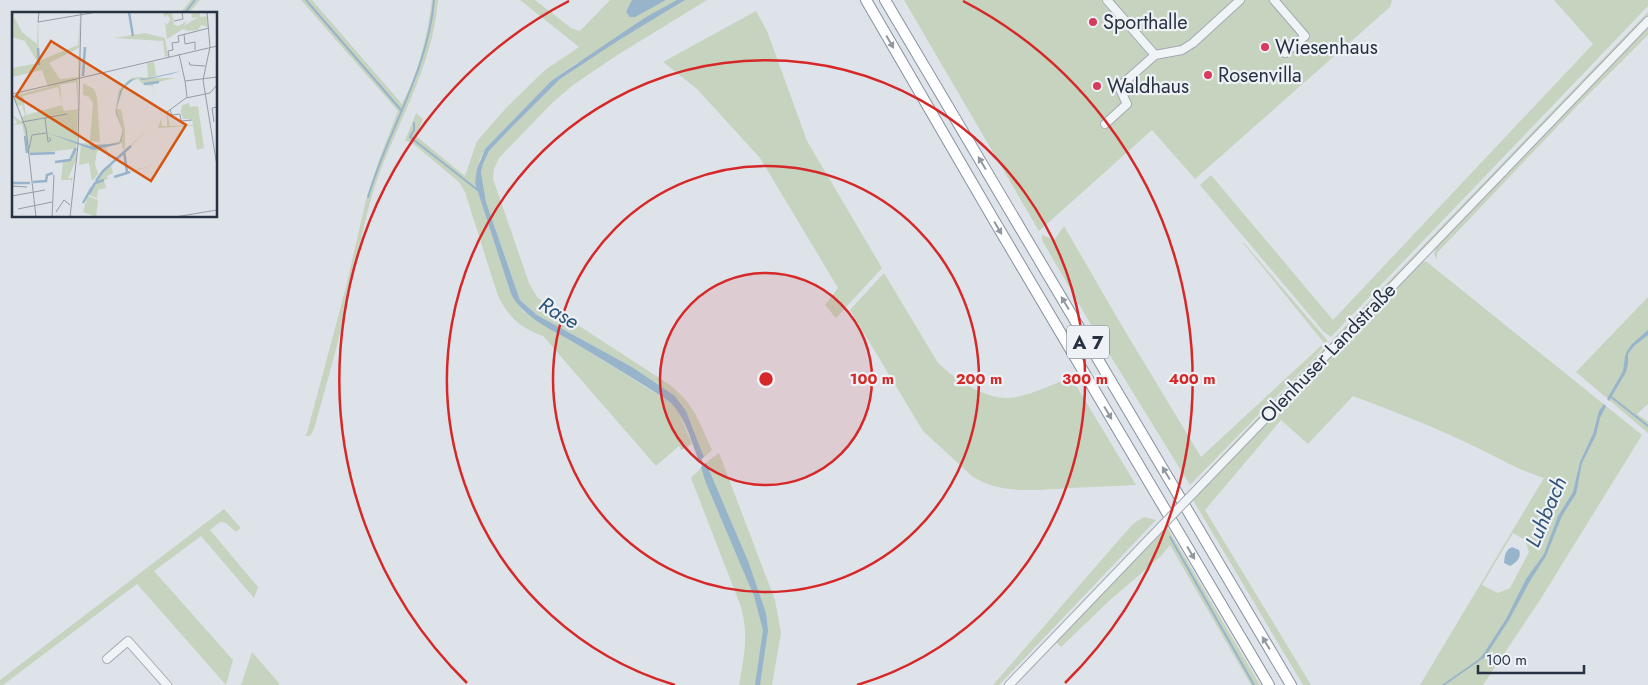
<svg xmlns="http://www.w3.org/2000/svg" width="1648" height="685" viewBox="0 0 1648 685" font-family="Jost,sans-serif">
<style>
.green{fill:#c6d3bf;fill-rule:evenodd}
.water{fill:#97b4cb}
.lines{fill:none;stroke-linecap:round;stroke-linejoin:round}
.stream{stroke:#97b4cb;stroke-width:2}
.minor-casing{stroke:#a3aab3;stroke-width:10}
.highway-casing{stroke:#8592a0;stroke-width:12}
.minor{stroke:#f1f4f7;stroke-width:8}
.highway{stroke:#fff;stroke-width:10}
.minor-bridge-casing{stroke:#a3aab3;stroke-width:10;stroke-linecap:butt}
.minor-bridge{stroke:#f1f4f7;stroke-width:8}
.oneway{fill:#9298a0}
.ring{fill:none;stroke:#d62828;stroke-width:2.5}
.poi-dot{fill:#d73b5d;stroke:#eef2f6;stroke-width:2}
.labels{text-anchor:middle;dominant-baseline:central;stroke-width:4.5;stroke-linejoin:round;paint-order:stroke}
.shield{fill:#eef2f6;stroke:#626c77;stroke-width:1}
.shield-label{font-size:19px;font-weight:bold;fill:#263241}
.poi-label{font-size:20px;fill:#263241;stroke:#eef2f6;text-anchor:start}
.street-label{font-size:20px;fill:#263241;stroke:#eef2f6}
.water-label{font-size:21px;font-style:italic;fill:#2e5477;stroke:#eef2f6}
.inset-river{fill:none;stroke:#97b4cb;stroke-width:2.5}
.inset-road{fill:none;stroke:#949ca6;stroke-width:1}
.view{fill:#d55511;fill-opacity:0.15;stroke:#d55511;stroke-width:2.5}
.inset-edge{fill:none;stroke:#263241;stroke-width:2.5}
.centre{fill:#d62828;stroke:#eef2f6;stroke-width:2.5}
.ring-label{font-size:15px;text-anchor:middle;font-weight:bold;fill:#d62828;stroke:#eef2f6;stroke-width:4.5;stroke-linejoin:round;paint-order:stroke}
</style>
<rect width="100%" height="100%" fill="#dee3e9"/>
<path class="green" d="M191,0h9l-12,14h-9z
M301,0h11l90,104c17,-33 25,-67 30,-104h6c-5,67 -42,124 -63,186 -11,34 -17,69 -25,104 -10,47 -23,93 -36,139l-4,7h-5l2,-3 39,-146 20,-87 13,-40 19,-49z
M520,0h15l36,28 9,3 30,-31h97l-88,54 -46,31 -21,18 -53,55 -5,11 -1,10 36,104 8,14 13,10 120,78c25,20 29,37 42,65l-8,7 -18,-46 -11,-15 -43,-29 -95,-52 -17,-15 -34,-98 -5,-30 2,-8 6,-13 20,-21 51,-51 20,-14 -2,-3 -27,19 -66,68 -5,10 -5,24 36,111 12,17 15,11 35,20 97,60 8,8 14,34 -11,6 -2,-4 -23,20 -113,-130c-23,-8 -36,-20 -46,-43l-32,-101 -6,-10 -48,-40 -6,-1 11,-28 7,6 -7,17 49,40 12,-35 30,-34 38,-37 34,-23z
M904,0h488l-2,7 -195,172 -43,-49 -113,101z
M1554,0h94v6l-317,331 -8,-6 -123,-146 11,-10 122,145 260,-276z
M756,11l11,20 40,110 75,127 -46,50 -11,-13 13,-17 -78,-130 -63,-69 -34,-27z
M1648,12v4l-312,324 -3,-1z
M1648,28v7l-72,72 -139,146v7l-3,-7 2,-6z
M1064,226l58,100 79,131 123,-114 -81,-100h1l83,97v3l-15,17 -122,125 -103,-167 -45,-78v-5l12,5z
M1421,261l6,1 215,173 -102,165 -57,85h-63l124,-207c-29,-9 -54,-25 -81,-37 -36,-17 -73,-31 -110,-45l-45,48 -27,-24 -76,90 106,175h-8l-110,-185zM1513,533l12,7 4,12 -19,36 -12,5 -16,-8z
M884,273l54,90c19,18 52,40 79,34 18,-4 37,-13 54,-20l65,108c-22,1 -44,2 -66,3 -33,2 -69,7 -98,-12l-49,-45 -73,-121z
M1648,297v107l-11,10 11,8v11l-72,-61z
M1328,344l1,3 -107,112 -14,11z
M719,453l56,147 6,33 -9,52h-33c5,-28 10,-50 2,-78l-50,-129 17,-17z
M224,509l17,19 -5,4 -10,-9 -6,-1 -10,8 48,57 -4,11 -53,-62 -47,35 79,89 -7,25 -89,-101 -134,101h-3v-5z
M1144,517l12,3 -157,165h-6l131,-151 10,-11z
M1167,527l93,158h-9l-81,-140 -9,11 -53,46 -47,45 -5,-5z
M252,652l27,31v2h-38z"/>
<path class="water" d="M632,0h34l-31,17h-5l-4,-5z
M677,0h8l-66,40 -59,39 -51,51 -20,21 -6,13 -2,8 5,30 34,98 17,15 95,52 43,29 11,15 18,46 -5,4c-8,-20 -13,-43 -29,-59 -30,-20 -61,-38 -92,-57 -24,-15 -53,-25 -67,-51l-36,-111 2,-14 8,-20 66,-68 95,-64z
M1648,330v5l-14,11 -6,8v10l-2,8 -17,29 -2,-2 16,-28 2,-14 2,-6 5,-7z
M1604,404l2,2 -6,12 -4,17 -14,28 -6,31 -14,22 -16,40 -16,25 -21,39 -24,37 -40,28h-3l37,-26 5,-6 22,-34 20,-40 18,-25 14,-38 15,-24 7,-30 13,-28 6,-23z
M706,463l42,98 18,52 2,17 -8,55h-5l8,-55 -9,-34 -48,-113 -5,-16z
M1512,547l7,3c3,8 -3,13 -9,16l-6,-3c1,-6 0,-12 8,-16z"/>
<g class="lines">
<path class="stream" d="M306,0l95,110
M184,14l11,-14
M414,123v7l-4,7 69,54
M368,197c20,-67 60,-126 66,-197
M1610,396l38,30
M700,458l4,10
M1170,537l84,148"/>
<defs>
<path id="minor" d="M1107,0l48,55
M1274,0l31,36 -20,17
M1105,124l22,-20 -8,-17 36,-32 27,-5 11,-7 47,-43
M1206,480l442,-459
M107,659l21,-18 39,44
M1009,685l142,-148"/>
<path id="highway" d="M866,0l129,222 274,463
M885,0l406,685"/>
</defs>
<use href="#minor" class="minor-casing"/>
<use href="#highway" class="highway-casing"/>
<use href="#minor" class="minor"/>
<use href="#highway" class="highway"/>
<defs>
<path id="minor-bridge" d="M1151,537l55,-57"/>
</defs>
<use href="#minor-bridge" class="minor-bridge-casing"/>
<use href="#minor-bridge" class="minor-bridge"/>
</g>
<defs><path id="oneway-solid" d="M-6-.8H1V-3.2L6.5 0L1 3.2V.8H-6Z" transform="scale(1.25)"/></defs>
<g class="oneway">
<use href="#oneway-solid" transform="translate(890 42) rotate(60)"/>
<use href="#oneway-solid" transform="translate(982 163) rotate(-121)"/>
<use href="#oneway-solid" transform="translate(998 228) rotate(59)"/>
<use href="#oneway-solid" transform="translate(1065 303) rotate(-121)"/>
<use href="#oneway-solid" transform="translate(1108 413) rotate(59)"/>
<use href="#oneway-solid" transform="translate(1166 473) rotate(-121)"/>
<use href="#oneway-solid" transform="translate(1191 553) rotate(59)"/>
<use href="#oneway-solid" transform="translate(1266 643) rotate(-121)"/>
</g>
<circle cx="766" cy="379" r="106" fill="#d62828" fill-opacity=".12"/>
<g class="ring">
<circle cx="766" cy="379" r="106"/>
<circle cx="766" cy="379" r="213"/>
<path d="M675 685A319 319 0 1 1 857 685"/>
<path d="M467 683A426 426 0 0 1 569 1M963 1A426 426 0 0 1 1065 683"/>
</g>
<g class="poi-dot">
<circle cx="1093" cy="22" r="5"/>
<circle cx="1265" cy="47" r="5"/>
<circle cx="1208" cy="75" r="5"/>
<circle cx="1097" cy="86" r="5"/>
</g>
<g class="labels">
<rect class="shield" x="1067" y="325.5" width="42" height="33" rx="4"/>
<g class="shield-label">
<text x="1088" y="342">A 7</text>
</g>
<g class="poi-label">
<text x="1103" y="22">Sporthalle</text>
<text x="1275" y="47">Wiesenhaus</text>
<text x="1218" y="75">Rosenvilla</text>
<text x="1107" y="86">Waldhaus</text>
</g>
<g class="street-label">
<text transform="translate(1328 353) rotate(-46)">Olenhuser Landstraße</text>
</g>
<g class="water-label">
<text transform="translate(559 313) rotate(31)">Rase</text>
<text transform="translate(1546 512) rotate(-67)">Luhbach</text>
</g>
</g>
<g transform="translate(12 12)">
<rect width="205" height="205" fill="#dee3e9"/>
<path d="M3,0l-1,5 8,15 15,12 1,-32 1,49 39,-16 2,-29 -1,63 -4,1h3v28l-2,-26 -16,3 2,19 -4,-17 -35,9 3,19 36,-10 2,6 14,-2 -2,51 -8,19 5,-2 2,-9 -2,9 -1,3v4l-1,-4h-10l2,-19 6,-1 4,-11 -44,5 -7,-30 -10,1 5,-2 -5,-8 10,7 -1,-4 4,-3 -3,-10 -6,1 -3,-10 35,-9 -6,-17 -30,7v-9l26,-5 -13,-22 -13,-4v-21zM67,36l-1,29 -18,2 -11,-16zM151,0h9l2,13 5,1 8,-5 -3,5 14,-9 -6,1 -1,-6h9v5l7,-1 -4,-4h3l2,15 -7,-2 -3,5 -10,1 -5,-2 -16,10 -2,-17 2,3 3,-5 3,5 -5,-10 -4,2zM133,21l20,5 3,18 -3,1 -2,-16 -49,-3zM142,50l2,13 -6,3h26l-23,5 2,15 -2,-12 -9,-1 -6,-6 -7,2 -8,9 -7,19h5l4,20v19l-2,2 -1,-7 -16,4 5,16 -6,-14 -8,2 -2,13 3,10 -6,7 -3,-18 -10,2 2,-22 25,2 14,-4 2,-12 -7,-17 4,-22 12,-12 17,-1 -1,-14zM71,71l11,6 3,8 3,45 -10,-1 3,-38 -4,-6 -6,-2zM177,91l1,4 8,-1 6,42 -7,2 -4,-24 -35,2 3,-9 1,7h5v-13l3,13 23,-1 -1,-6h-9l-2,-8 1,-6zM136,117l-17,17 -7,5 3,21 28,-7 -51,15 2,8 -8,2 -1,8 -8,-3 12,-23zM111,140l4,21 -19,6 -1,-3 6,-3 -2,-8zM76,184l10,4 -2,17 -13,-5z" fill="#c6d3bf" fill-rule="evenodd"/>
<path d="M169,59l-9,3 -28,6h-2l-3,-3h-2l-15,12 -6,23 8,18 -3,11 -2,3 -26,6 -45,-17 41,13 30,-3 5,-13 -8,-16v-3l4,-20 8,-10 10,-4 6,2z" fill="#97b4cb"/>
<path class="inset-river" d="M117,0l4,24M26,36l1,17M71,64l2,-29M132,72l15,-2M13,124l2,17M112,139l3,21M18,142l25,-1M43,150l15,-2 6,-12M102,165l16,-5M84,169l7,-10 28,-25M21,170l13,-1 1,-6 6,-2M0,171h18M77,182l6,-11 9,-3M71,191l9,-16"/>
<path class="inset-road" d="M27,0l-1,10 59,-10M195,0l3,35 -7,33 14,86M162,9l9,-2 -1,-7M172,22l1,10 10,-2v8M167,42l6,27M157,45l-1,-6 5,-1 -1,-7 7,-1 -1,-6 31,-8M177,50l1,3 15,1M0,82l205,-48M1,83l13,34 10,88M175,85l-2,-16 32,-4M158,98l2,5 8,-1 1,7 11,-1M155,100l19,-14 24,-5 7,-8M33,106l3,24 3,-2 -2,-3M10,110l45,-8M202,110l-2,-14 5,-1M17,137l3,-14 14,-2M0,174l15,1M0,184l33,-6M6,197l34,-7M44,200l8,-12 6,5M40,205l2,-42M58,205l8,-72 3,-133M163,205l42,-7"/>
<path class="view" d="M39,29l135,84 -35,56 -135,-85z"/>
<rect width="205" height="205" class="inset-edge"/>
</g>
<circle cx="766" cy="379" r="8" class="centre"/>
<g class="ring-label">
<text x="872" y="384">100 m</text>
<text x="979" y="384">200 m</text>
<text x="1085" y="384">300 m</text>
<text x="1192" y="384">400 m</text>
</g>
<path d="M1478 665v8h106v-8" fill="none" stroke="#263241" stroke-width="2.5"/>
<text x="1486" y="665" font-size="15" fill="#263241" stroke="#eef2f6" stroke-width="4" paint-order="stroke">100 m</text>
</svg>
